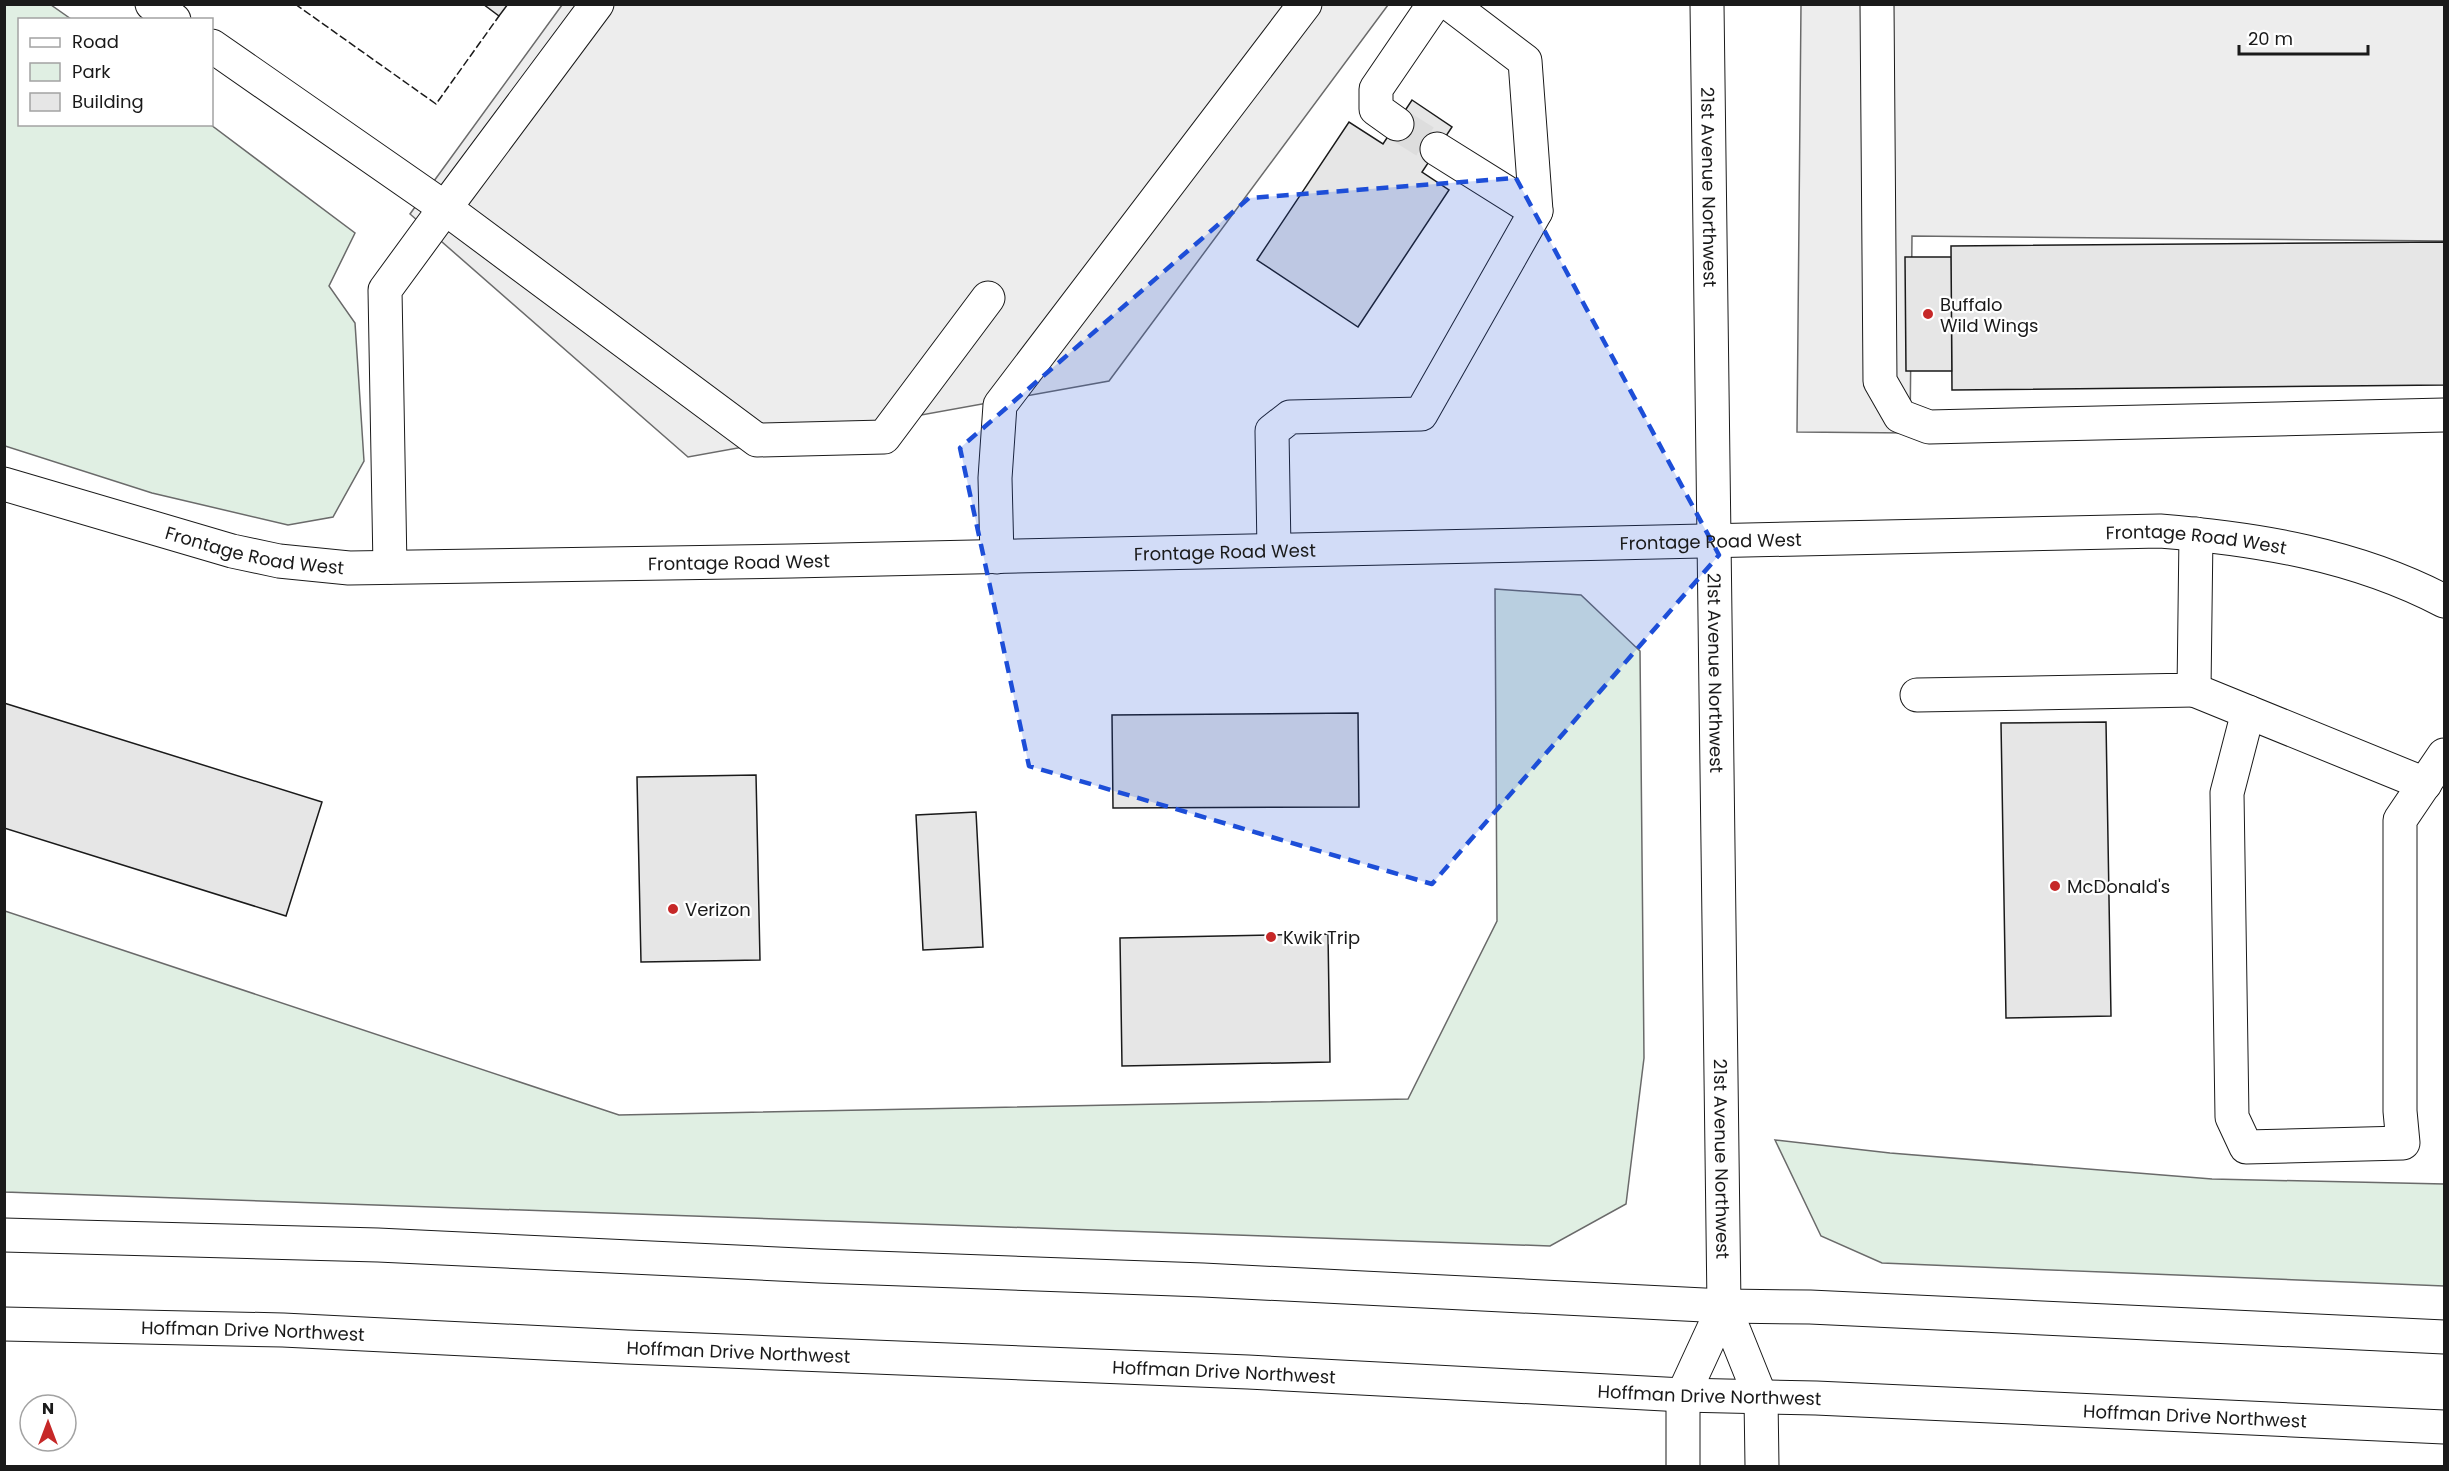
<svg xmlns="http://www.w3.org/2000/svg" width="2449" height="1471" viewBox="0 0 2449 1471" font-family="Poppins,sans-serif">
<style>
.green{fill:#e0efe3;stroke:#6a6a6a;stroke-width:1.5}
.parking{fill:#ededed;stroke:#6a6a6a;stroke-width:1.5}
.building{fill:#e6e6e6;stroke:#1a1a1a;stroke-width:1.5}
.lines{fill:none;stroke-linecap:round;stroke-linejoin:round}
.minor-tunnel{stroke:#ddd;stroke-width:33;stroke-dasharray:33 16;stroke-linecap:butt}
.minor-casing{stroke:#1a1a1a;stroke-width:35}
.major-casing{stroke:#1a1a1a;stroke-width:35}
.minor{stroke:#fff;stroke-width:33}
.major{stroke:#fff;stroke-width:33}
.fence{stroke:#1a1a1a;stroke-width:1.5;stroke-dasharray:8 3;stroke-linecap:butt}
.marked{fill:#1d4ed8;fill-opacity:0.2;stroke:#1d4ed8;stroke-width:4.5;stroke-dasharray:12 8;stroke-linejoin:round}
.poi-dot{fill:#c62828;stroke:#fff;stroke-width:2}
.labels{text-anchor:middle;dominant-baseline:central;stroke-width:4.5;stroke-linejoin:round;paint-order:stroke}
.street-label{font-size:18px;fill:#1a1a1a;stroke:#fff}
.poi-label{font-size:18px;fill:#1a1a1a;stroke:#fff;text-anchor:start}
</style>
<rect width="100%" height="100%" fill="#fff"/>
<path class="green" d="M5,4l46,1 20,14 -51,1v104l191,1 144,108 -26,53 26,37 9,138 -31,56 -45,8 -136,-32 -147,-47z
M1495,589l86,6 59,56 4,407 -18,146 -76,42 -1545,-54v-281l614,204 789,-16 89,-178z
M1775,1140l115,13 322,26 232,5v102l-562,-23 -61,-27z"/>
<path class="parking" d="M562,5h826l-279,376 -421,76 -278,-243z
M1801,5h643v236l-532,-5 -2,197 -113,-1z"/>
<path class="building" d="M483,4h25l-9,12z
M1412,100l40,27 -30,45 27,18 -91,137 -101,-67 92,-138 34,22z
M2444,242v143l-492,5 -1,-144z
M1905,257h46l1,114h-46z
M4,703l318,99 -36,114 -282,-88z
M1358,713l1,94 -246,1 -1,-93z
M2106,722l5,294 -105,2 -5,-295z
M756,775l4,185 -119,2 -4,-185z
M976,812l7,135 -60,3 -7,-135z
M1328,934l2,128 -208,4 -2,-128z"/>
<g class="lines">
<path class="minor-tunnel" d="M1397,124l40,25"/>
<defs>
<g id="minor">
<path d="M152,4l22,16"/>
<path d="M597,4l-152,204 312,232 127,-3 104,-139"/>
<path id="s1" d="M1707,4l17,1302 37,92 1,68"/>
<path d="M1877,4l3,377 20,35 29,11 515,-12"/>
<path d="M212,46l233,162 -60,82 5,277"/>
<path d="M1397,124l-21,-15v-20l58,-85"/>
<path d="M1437,149l99,62"/>
<path id="s2" d="M4,484l228,67 47,10 70,7 443,-7 1368,-30c99,8 196,24 284,70"/>
<path d="M1274,550l-2,-119 18,-14 131,-3 115,-203 -11,-150 -75,-57"/>
<path d="M997,557l-2,-79 5,-73 305,-401"/>
<path d="M2194,690l231,94"/>
<path d="M1917,695l277,-5 2,-156"/>
<path d="M2248,712l-21,81 5,324 14,30 157,-4 -3,-32v-291l44,-65"/>
<path d="M1683,1466v-71l41,-89"/>
</g>
<g id="major">
<path d="M4,1235l374,10 442,21 383,14 521,26 86,1 634,30"/>
<path id="s3" d="M4,1324l279,6 344,17 621,25 435,23 133,3 628,29"/>
</g>
</defs>
<use href="#minor" class="minor-casing"/>
<use href="#major" class="major-casing"/>
<use href="#minor" class="minor"/>
<use href="#major" class="major"/>
<path class="fence" d="M295,4l141,100 63,-88"/>
</g>
<path class="marked" d="M1516,178l203,377 -287,329 -403,-118 -69,-318 289,-250z"/>
<g class="poi-dot">
<circle cx="1928" cy="314" r="6"/>
<circle cx="2055" cy="886" r="6"/>
<circle cx="673" cy="909" r="6"/>
<circle cx="1271" cy="937" r="6"/>
</g>
<g class="labels">
<g class="street-label">
<text stroke="none"><textPath href="#s1" startOffset="183">21st Avenue Northwest</textPath></text>
<text stroke="none"><textPath href="#s2" startOffset="2204">Frontage Road West</textPath></text>
<text stroke="none"><textPath href="#s2" startOffset="1718">Frontage Road West</textPath></text>
<text stroke="none"><textPath href="#s2" startOffset="260">Frontage Road West</textPath></text>
<text stroke="none"><textPath href="#s2" startOffset="1232">Frontage Road West</textPath></text>
<text stroke="none"><textPath href="#s2" startOffset="746">Frontage Road West</textPath></text>
<text stroke="none"><textPath href="#s1" startOffset="669">21st Avenue Northwest</textPath></text>
<text stroke="none"><textPath href="#s1" startOffset="1155">21st Avenue Northwest</textPath></text>
<text stroke="none"><textPath href="#s3" startOffset="249">Hoffman Drive Northwest</textPath></text>
<text stroke="none"><textPath href="#s3" startOffset="735">Hoffman Drive Northwest</textPath></text>
<text stroke="none"><textPath href="#s3" startOffset="1221">Hoffman Drive Northwest</textPath></text>
<text stroke="none"><textPath href="#s3" startOffset="1707">Hoffman Drive Northwest</textPath></text>
<text stroke="none"><textPath href="#s3" startOffset="2193">Hoffman Drive Northwest</textPath></text>
</g>
<g class="poi-label">
<text x="1940" y="304">Buffalo<tspan x="1940" dy="21">Wild Wings</tspan></text>
<text x="2067" y="886">McDonald's</text>
<text x="685" y="909">Verizon</text>
<text x="1283" y="937">Kwik Trip</text>
</g>
</g>
<rect width="2449" height="1471" fill="none" stroke="#1a1a1a" stroke-width="12"/>
<rect x="18" y="18" width="195" height="108" fill="#ffffff" stroke="#a3a3a3" stroke-width="1.5"/>
<rect x="30" y="38" width="30" height="9" fill="#ffffff" stroke="#a3a3a3" stroke-width="1.5"/>
<text x="72" y="48" font-size="18" fill="#1a1a1a">Road</text>
<rect x="30" y="63" width="30" height="18" fill="#e0efe3" stroke="#a3a3a3" stroke-width="1.5"/>
<text x="72" y="78" font-size="18" fill="#1a1a1a">Park</text>
<rect x="30" y="93" width="30" height="18" fill="#e6e6e6" stroke="#a3a3a3" stroke-width="1.5"/>
<text x="72" y="108" font-size="18" fill="#1a1a1a">Building</text>
<g transform="translate(48 1423)"><circle r="28" fill="#ffffff" stroke="#a3a3a3" stroke-width="1.5"/>
<path d="M0-4.5L10 22L0 15L-10 22Z" fill="#c62828"/>
<text y="-9" font-size="16" font-weight="bold" text-anchor="middle" fill="#1a1a1a">N</text>
</g>
<path d="M2239 45v9h129v-9" fill="none" stroke="#1a1a1a" stroke-width="3"/>
<text x="2248" y="45" font-size="18" fill="#1a1a1a" stroke="#ffffff" stroke-width="4.5" paint-order="stroke">20 m</text>
</svg>
